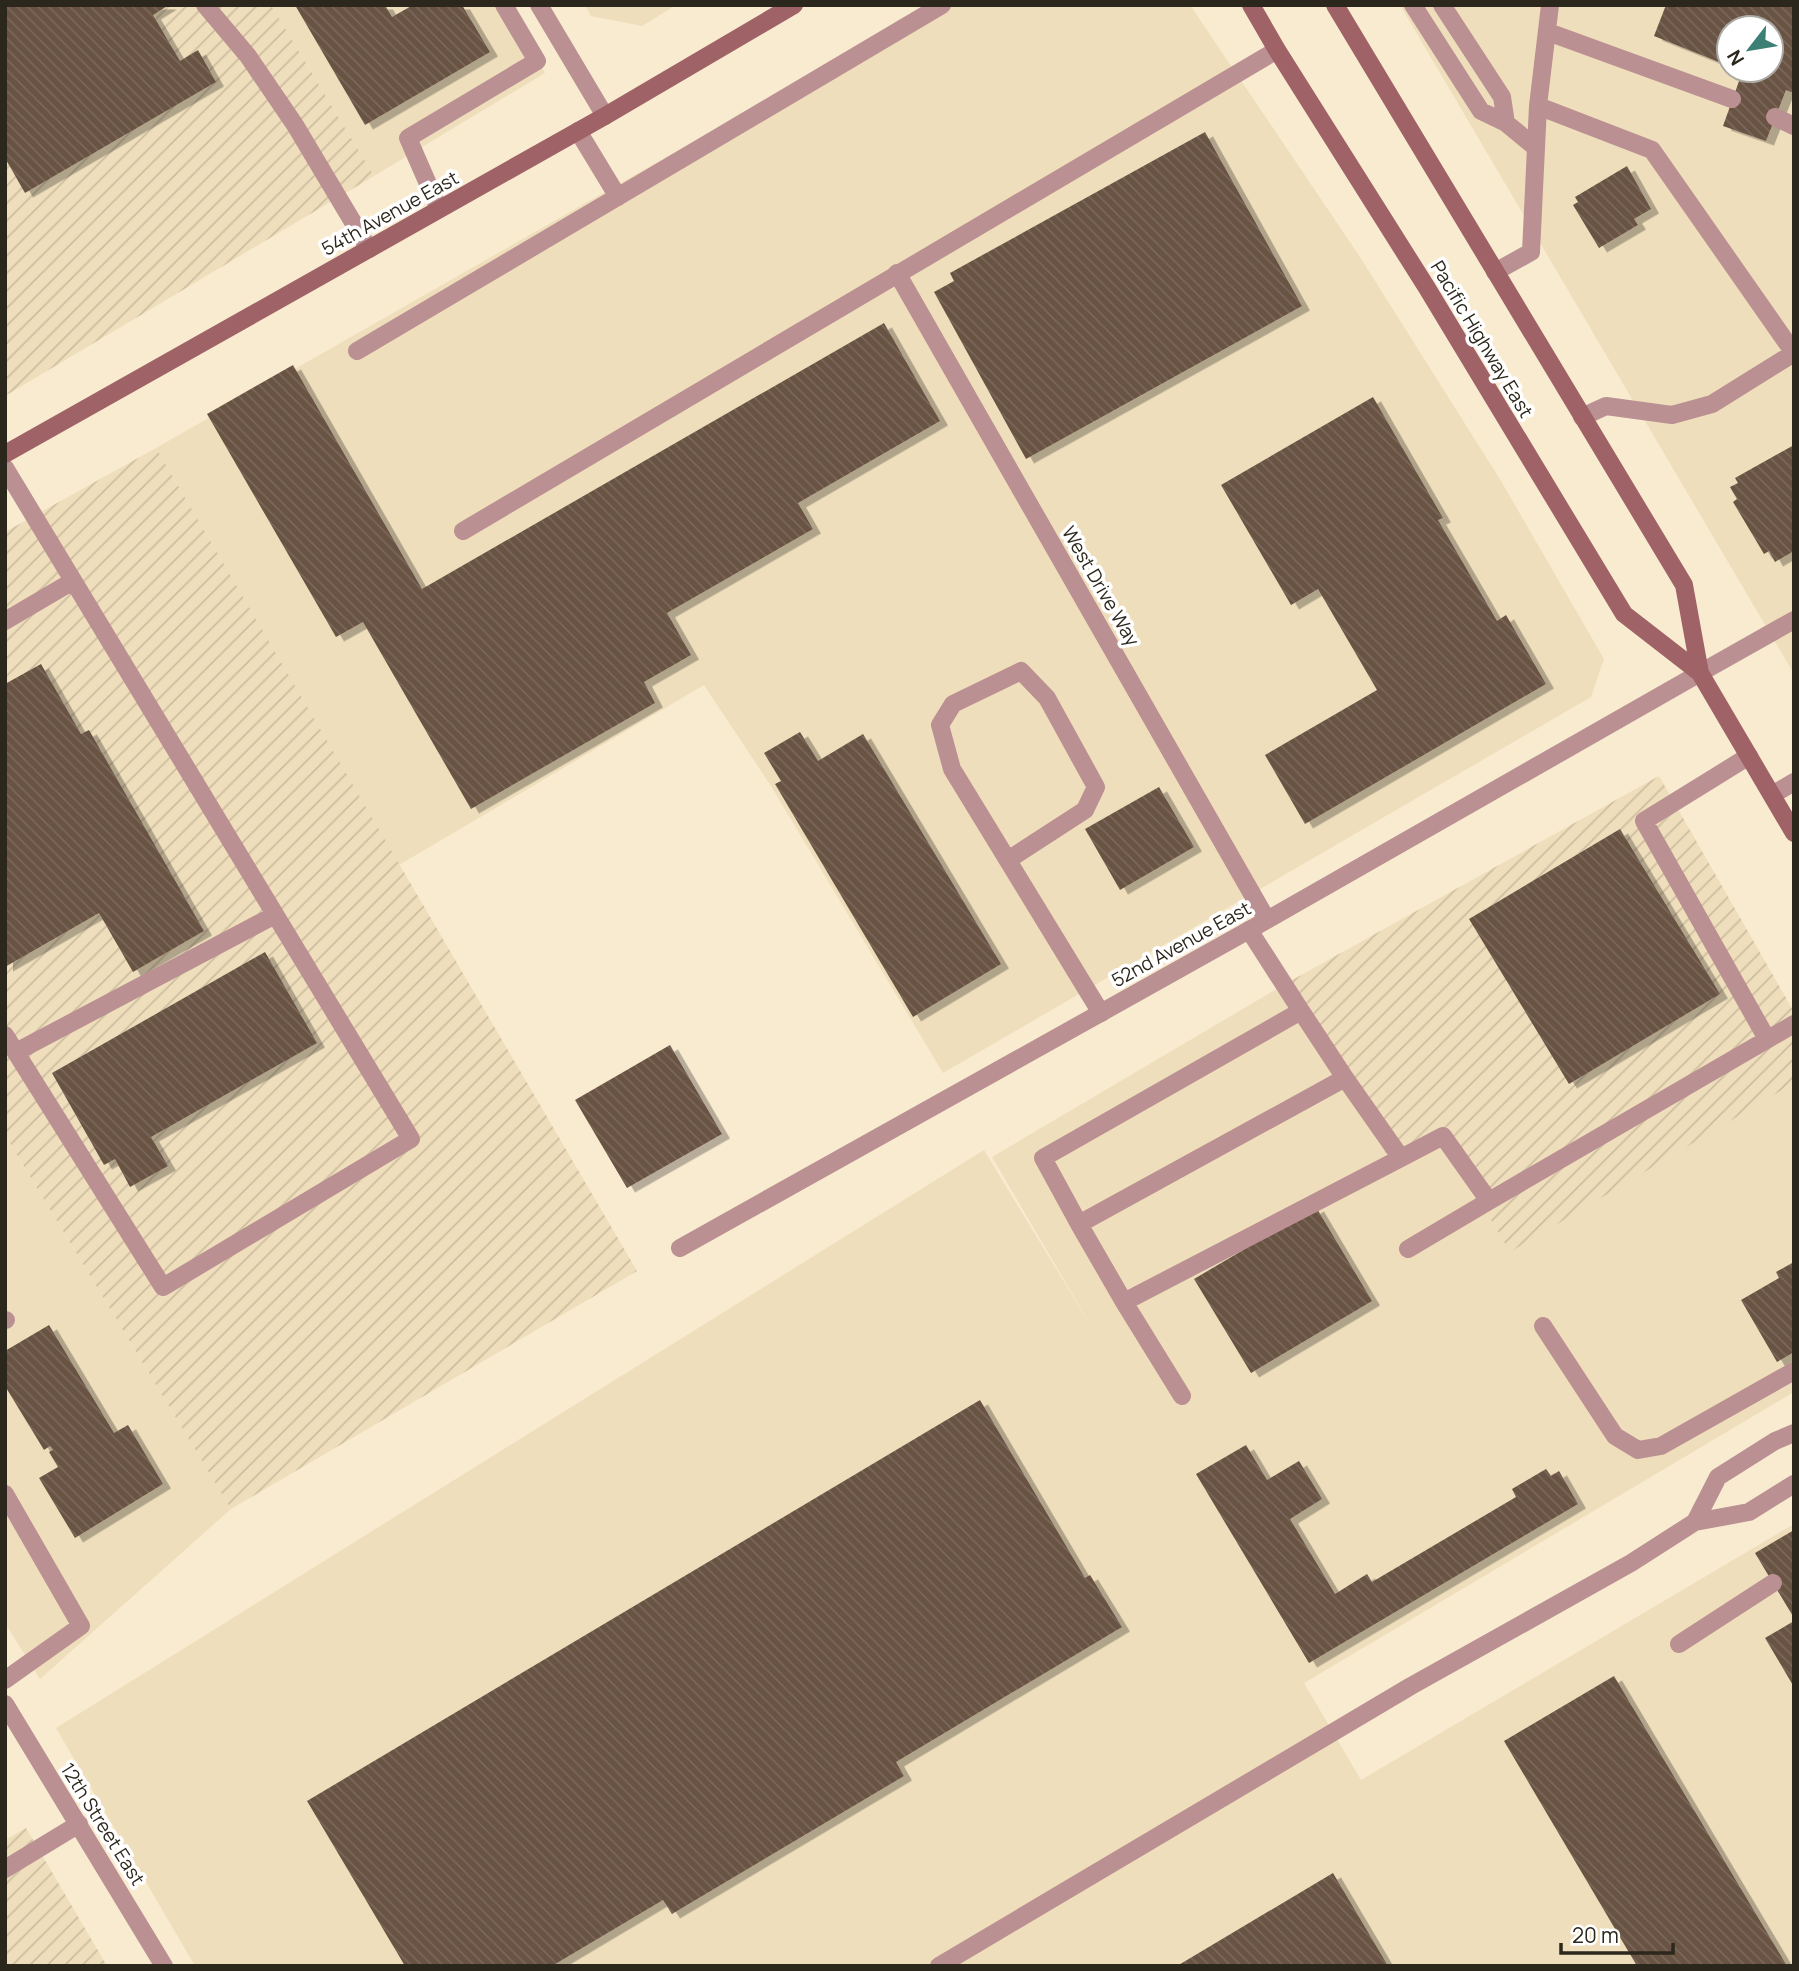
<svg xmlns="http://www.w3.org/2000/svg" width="1799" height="1971" viewBox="0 0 1799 1971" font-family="Manrope,sans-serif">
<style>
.built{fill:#efdebb;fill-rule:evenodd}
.industrial{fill:url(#industrial-furrows)}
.building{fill:url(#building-back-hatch);filter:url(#shadow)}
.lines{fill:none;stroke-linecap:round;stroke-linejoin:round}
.service{stroke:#ba9092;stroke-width:18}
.minor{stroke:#ba9092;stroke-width:18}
.tertiary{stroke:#ba9092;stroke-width:18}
.secondary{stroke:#9f6367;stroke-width:18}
.labels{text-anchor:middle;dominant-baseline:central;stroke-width:7;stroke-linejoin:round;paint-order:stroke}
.street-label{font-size:19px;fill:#2c271c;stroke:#fff}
</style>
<defs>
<pattern id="industrial-furrows" width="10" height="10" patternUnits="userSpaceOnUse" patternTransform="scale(1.75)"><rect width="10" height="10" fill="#efdebb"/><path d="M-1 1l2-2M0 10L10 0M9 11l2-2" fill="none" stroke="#cdbea0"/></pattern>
<pattern id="building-back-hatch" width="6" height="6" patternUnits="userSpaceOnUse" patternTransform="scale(1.75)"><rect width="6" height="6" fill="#695243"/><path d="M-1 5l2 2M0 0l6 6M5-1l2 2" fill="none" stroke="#7a685b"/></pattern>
<filter id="shadow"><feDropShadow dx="8" dy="4.5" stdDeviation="0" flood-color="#0004"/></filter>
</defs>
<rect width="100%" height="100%" fill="#f9ebd0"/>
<path class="built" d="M271,5h233l41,68 -171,103z
M585,5h91l-34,21 -51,-10z
M933,5h257l170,252 141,224 103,178 -13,38 -648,376 -172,-287 -67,-101 -305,180 -243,-417z
M1400,5h394v669zM1729,28h42v42h-42z
M1285,984l159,157 66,110 284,-168v309l-490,291 57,97 433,-256v442h-1599l-139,-238 928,-578 110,181 -102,-174z
M5,1135l226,374 -191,170 -35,-56z"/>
<path class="industrial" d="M5,5h266l103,171 -369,220z
M156,448l481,823 -406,238 -226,-374v-603z
M1659,776l135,236v71l-284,169 -66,-111 -49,28 -110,-185z
M26,1828l81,138h-102v-126z"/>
<path class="building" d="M5,5h164l-16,10 27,46 18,-11 18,32 -191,111 -20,-35z
M295,5h90l7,12 21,-12h49l28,47 -125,73z
M1666,5h128v88l-8,-3 -20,51 -43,-15 20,-56h28v-42h-42v38l-75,-30z
M1205,132l97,174 -276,153 -92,-167 20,-11 -4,-8z
M1627,166l24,43 -17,10 4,6 -39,23 -26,-43 5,-3 -3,-5z
M884,323l56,98 -142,82 15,26 -146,84 24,42 -47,27 11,21 -184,106 -108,-187 -27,15 -129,-223 86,-49 129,224z
M1373,397l70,121 -5,2 59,101 9,-6 40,69 -241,140 -40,-69 112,-65 -59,-101 -27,16 -70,-120z
M1794,445v106l-19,11 -6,-11 -5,3 -31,-52 4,-3 -7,-12 8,-4 -3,-5z
M41,664l40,70 8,-4 115,201 -71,41 -34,-59 -94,54v-283z
M800,732l18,29 45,-27 138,230 -88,53 -138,-233 6,-3 -17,-28z
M1159,787l35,60 -74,43 -35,-61z
M1620,829l100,165 -151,90 -100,-165z
M265,952l52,91 -166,94 17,29 -38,21 -15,-28 -11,6 -52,-92z
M670,1045l52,89 -95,54 -52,-88z
M1316,1207l56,94 -121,72 -57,-94z
M1794,1262v90l-17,10 -36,-62 38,-22 -3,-6z
M49,1325l65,108 14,-8 35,59 -88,54 -36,-60 19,-11 -9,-15 4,-2 -3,-4 -6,4 -39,-64v-35z
M980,1400l105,178 5,-3 32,52 -226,135 8,14 -232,138 -9,-14 -111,66h-147l-98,-165z
M1246,1445l21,35 32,-19 23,38 -32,20 45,75 32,-20 5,8 144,-85 -4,-8 34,-20 5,7 8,-5 19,33 -269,159 -113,-189z
M1794,1530v88l-39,-65z
M1794,1621v66l-29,-49z
M1614,1676l173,290h-150l-133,-225z
M1333,1873l55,93h-211z"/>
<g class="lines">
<path class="service" d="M205,5l43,51 47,69 74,124
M1413,5l68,106 25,12 29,24
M1442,5l60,92 4,26
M1548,32l184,67
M1538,106l114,44 142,203
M1775,117l19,9
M578,131l40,66
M439,209l-31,-71 129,-77 -33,-56
M1495,272l36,-20 7,-146 12,-101
M357,351l585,-346
M1582,417l24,-11 66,9 40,-11 82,-51
M5,468l406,671 -248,148 -158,-252
M463,531l814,-481
M5,621l68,-40
M1700,673l94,-53
M1749,756l-105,65 123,218
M1772,795l22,-13
M1008,860l77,-50 11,-23 -49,-89 -26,-27 -68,33 -13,21 12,44 149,244
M1301,1011l44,67
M16,1052l259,-137
M1401,1158l42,-22 46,65 -81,48
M1489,1201l305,-177
M1079,1224l45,78 277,-144 -56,-80 -266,146 -36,-66 258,-147 -52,-81
M1124,1302l58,94
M5,1320h1
M1543,1326l72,110 23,14 23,-4 133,-75
M1794,1433l-19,8 -57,36 -23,45 54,-10 45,-28
M5,1494l76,132 -76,54
M1679,1644l94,-61
M939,1966l472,-280 220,-123 64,-41"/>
<path class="minor" d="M539,5l66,111
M897,273l370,647
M680,1248l587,-328 433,-247
M5,1869l74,-45"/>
<path class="tertiary" d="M5,1704l159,262"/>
<path class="secondary" d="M1251,5l26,45 150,238 197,326 76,59
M1335,5l349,580 16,88 94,160
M5,454l600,-338 189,-111"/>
</g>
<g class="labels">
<g class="street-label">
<text transform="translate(390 213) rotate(-29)">54th Avenue East</text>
<text transform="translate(1482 339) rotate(59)">Pacific Highway East</text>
<text transform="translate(1101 586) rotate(60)">West Drive Way</text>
<text transform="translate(1181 944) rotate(-29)">52nd Avenue East</text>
<text transform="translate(103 1824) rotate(58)">12th Street East</text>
</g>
</g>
<rect width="1799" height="1971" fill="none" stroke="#2c271c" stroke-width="14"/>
<g transform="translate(1750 49) rotate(239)"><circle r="33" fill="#ffffff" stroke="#aba9a4" stroke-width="2"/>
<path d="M0-5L12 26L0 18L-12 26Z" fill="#3c8075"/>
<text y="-10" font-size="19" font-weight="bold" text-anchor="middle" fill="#2c271c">N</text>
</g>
<path d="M1561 1943v10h112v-10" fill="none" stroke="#2c271c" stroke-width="3.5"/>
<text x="1572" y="1943" font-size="21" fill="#2c271c" stroke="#ffffff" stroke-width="5" paint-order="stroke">20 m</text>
</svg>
